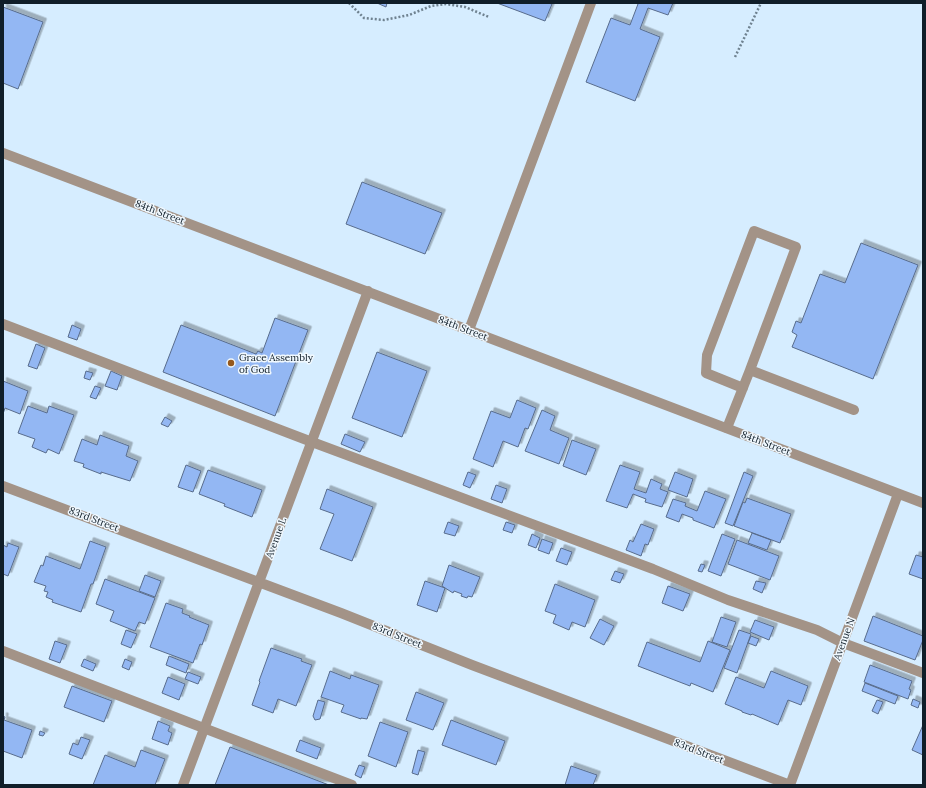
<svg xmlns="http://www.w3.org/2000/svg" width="926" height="788" viewBox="0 0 926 788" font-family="Lora,serif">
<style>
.building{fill:#93b7f3;stroke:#586c8c;filter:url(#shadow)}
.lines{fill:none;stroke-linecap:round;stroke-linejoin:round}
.path{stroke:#6f8290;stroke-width:2.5;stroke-dasharray:2 2;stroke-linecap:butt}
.lane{stroke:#a39387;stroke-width:10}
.street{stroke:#a39387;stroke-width:10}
.poi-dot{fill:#95581c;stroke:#f0f8fe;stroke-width:1.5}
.labels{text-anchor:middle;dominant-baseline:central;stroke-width:3;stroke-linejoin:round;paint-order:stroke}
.street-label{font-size:10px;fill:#101e29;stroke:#f0f8fe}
.poi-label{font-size:10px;fill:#101e29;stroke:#f0f8fe;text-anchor:start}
</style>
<defs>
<filter id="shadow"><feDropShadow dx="3.5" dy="-3.5" stdDeviation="0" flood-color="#0004"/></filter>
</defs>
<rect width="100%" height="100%" fill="#d6edff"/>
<path class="building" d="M377,3h10l-1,4z
M497,3h51l4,1 -7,17z
M636,3h37l-5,12 -20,-7 -8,21 20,8 -25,64 -49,-19 25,-64 19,7 8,-21z
M3,7l40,15 -25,67 -15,-6z
M362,182l80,31 -17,41 -79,-30z
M861,243l57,22 -45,114 -81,-32 5,-12 -5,-3 4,-11 5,2 19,-49 25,9z
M275,318l33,12 -33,86 -112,-44 18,-47 75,29 2,-3 4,2z
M72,325l9,4 -4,11 -9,-3z
M36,344l9,4 -8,21 -9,-3z
M377,352l50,19 -25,66 -50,-19z
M86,371l7,2 -3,7 -6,-2z
M111,371l11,5 -5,14 -12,-4z
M3,381l25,10 -8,23 -15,-6 -2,6z
M95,386l6,2 -5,11 -6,-2z
M517,400l19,8 -8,21 -3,-1 -7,19 -15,-6 -10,26 -20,-8 18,-48 19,7z
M28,406l19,7 2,-7 25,9 -15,39 -11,-5 -2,4 -14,-6 3,-8 -17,-6z
M542,410l13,6 -5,14 19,8 -10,26 -34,-13z
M165,417l7,4 -4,6 -7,-3z
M345,434l20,8 -5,10 -19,-8z
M100,435l29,11 -3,10 12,5 -8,20 -29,-9v2l-18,-7 1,-3 -10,-3 8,-22 15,6z
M572,440l24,9 -10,26 -23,-9z
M186,465l15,6 -8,21 -15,-5z
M620,465l20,7 -6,17 12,4 5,-14 11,5 -2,5 8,3 -6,15 -17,-5 1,-3 -13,-5 -6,14 -21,-7z
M208,470l54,20 -10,27 -28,-11 1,-2 -26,-10z
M468,472l8,3 -6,13 -7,-3z
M675,472l18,7 -6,18 -19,-7z
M744,472l9,4 -20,50 -8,-3z
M496,485l11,4 -5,14 -11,-4z
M327,489l46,18 -21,54 -32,-12 14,-35 -14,-5z
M705,491l21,8 -12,29 -21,-8v-2l-11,-4 -3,8 -13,-5 7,-18 13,4 -1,3 12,5z
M747,498l44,16 -11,29 -46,-17 9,-24 2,1z
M448,522l11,4 -4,10 -11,-3z
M506,522l9,3 -3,8 -9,-3z
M641,524l13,5 -6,16 -3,-1 -4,12 -15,-6 4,-10 3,2z
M752,533l19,7 -4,10 -19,-7z
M532,534l8,4 -4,10 -8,-3z
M722,534l13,5 -14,37 -13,-5z
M542,539l11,4 -4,11 -11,-4z
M737,540l42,16 -9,24 -42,-16z
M90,541l16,6 -13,37h-2l-10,28 -29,-10 1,-2 -7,-3 2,-5 -4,-1 2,-5 -12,-4 7,-17 2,1 3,-10 34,13z
M8,543l11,4 -11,29 -5,-2v-29l4,2z
M561,548l11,4 -5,13 -11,-4z
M916,555l7,2v22l-14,-5z
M701,564l4,1 -3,7 -4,-1z
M449,565l31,12 -8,20 -4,-1 -1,2 -6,-2 1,-2 -8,-3 -1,2 -11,-7z
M615,571l9,3 -4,9 -9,-3z
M145,575l16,6 -6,16 -16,-6z
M105,579l50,19 -10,26 -6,-2 -4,9 -25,-10 4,-10 -18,-7z
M425,581l20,7 -8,24 -20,-7z
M756,581l10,2 -4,10 -9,-4z
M555,584l40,16 -10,27 -13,-5 -3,8 -16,-7 3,-8 -11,-4z
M668,586l22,8 -7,17 -21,-8z
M166,603l17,6 -1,4 8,3 -1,1 20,8 -7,20 -2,-1 -7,19 -43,-16z
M873,616l50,20v4l-8,20 -51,-19z
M721,617l15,5 -9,25 -15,-5z
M600,619l14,7 -10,19 -14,-7z
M755,620l19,7 -5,13 -19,-8z
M126,630l11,4 -6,14 -10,-4z
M739,630l12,4 -14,39 -13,-5z
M751,636l8,3 -3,7 -8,-3z
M55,641l12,4 -7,18 -11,-4z
M708,641l22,9 -17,42 -22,-9 -1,3 -52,-20 9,-24 53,20z
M271,648l31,11 -1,2 11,4 -16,41 -18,-7 -5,14 -21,-8 8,-23 -1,-1z
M169,656l20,8 -3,9 -20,-8z
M84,659l12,5 -3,7 -12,-5z
M125,659l7,3 -3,8 -7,-3z
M870,665l42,16 -3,8 2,1 -3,9 -44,-17z
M330,671l20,8 1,-4 28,10 -12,34 -6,-1v1l-20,-7 3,-7 -23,-8z
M771,671l37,15 -7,19 -13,-5 -10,25 -26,-11 -1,1 -9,-3v-1l-17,-7 11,-27 28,11z
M188,672l13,5 -3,7 -13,-5z
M168,677l17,7 -6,16 -17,-7z
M865,683l33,13 -3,8 -33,-13z
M72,686l40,15 -8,21 -40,-15z
M416,692l28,11 -11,27 -27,-10z
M913,699l7,3 -2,6 -7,-3z
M318,700l7,2 -5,17 -5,1 -2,-4z
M877,700l6,2 -5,12 -6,-3z
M3,716l2,1 -1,3 28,10 -10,28 -19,-7z
M451,720l54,21 -9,24 -54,-20z
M158,721l12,5 -2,5 4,2 -4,12 -16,-6z
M380,722l28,10 -12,35 -28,-11z
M923,725v30l-11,-5z
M40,731l5,2 -2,3 -4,-1z
M81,737l9,3 -8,19 -13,-5 4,-11 5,2z
M300,740l21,8 -4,11 -21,-8z
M230,747l99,38h-114z
M141,750l24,9 -10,26h-62l12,-30 30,12z
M418,750l7,2 -7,23 -6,-2z
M359,765l6,2 -4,11 -6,-3z
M571,766l26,9 -4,10h-28z"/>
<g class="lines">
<path class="path" d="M349,3l15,15 20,2 25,-5 22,-9 15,-2 19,3 24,10
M735,57l26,-54"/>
<path class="lane" d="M3,324l309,118 341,127 75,31 89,30 26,13 80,30
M469,330l122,-327
M743,388l-37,-15 1,-18 47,-124 42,16 -46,123
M727,428l23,-58 104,40
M3,651l349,134"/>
<path class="street" d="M3,153l920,350
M3,486l338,127 131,52 318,120
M183,785l185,-494
M790,785l108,-291"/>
</g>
<circle class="poi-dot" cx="231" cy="363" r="4"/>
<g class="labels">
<g class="street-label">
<text transform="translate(160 212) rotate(21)">84th Street</text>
<text transform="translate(463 328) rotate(21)">84th Street</text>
<text transform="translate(766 443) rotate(21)">84th Street</text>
<text transform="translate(94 519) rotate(21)">83rd Street</text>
<text transform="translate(276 538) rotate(-70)">Avenue L</text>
<text transform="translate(397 635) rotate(22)">83rd Street</text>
<text transform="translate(844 639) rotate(-70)">Avenue N</text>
<text transform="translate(699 751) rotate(21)">83rd Street</text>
</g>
<g class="poi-label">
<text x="239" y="357">Grace Assembly<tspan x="239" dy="12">of God</tspan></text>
</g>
</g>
<rect width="926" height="788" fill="none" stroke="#101e29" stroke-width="8"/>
</svg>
